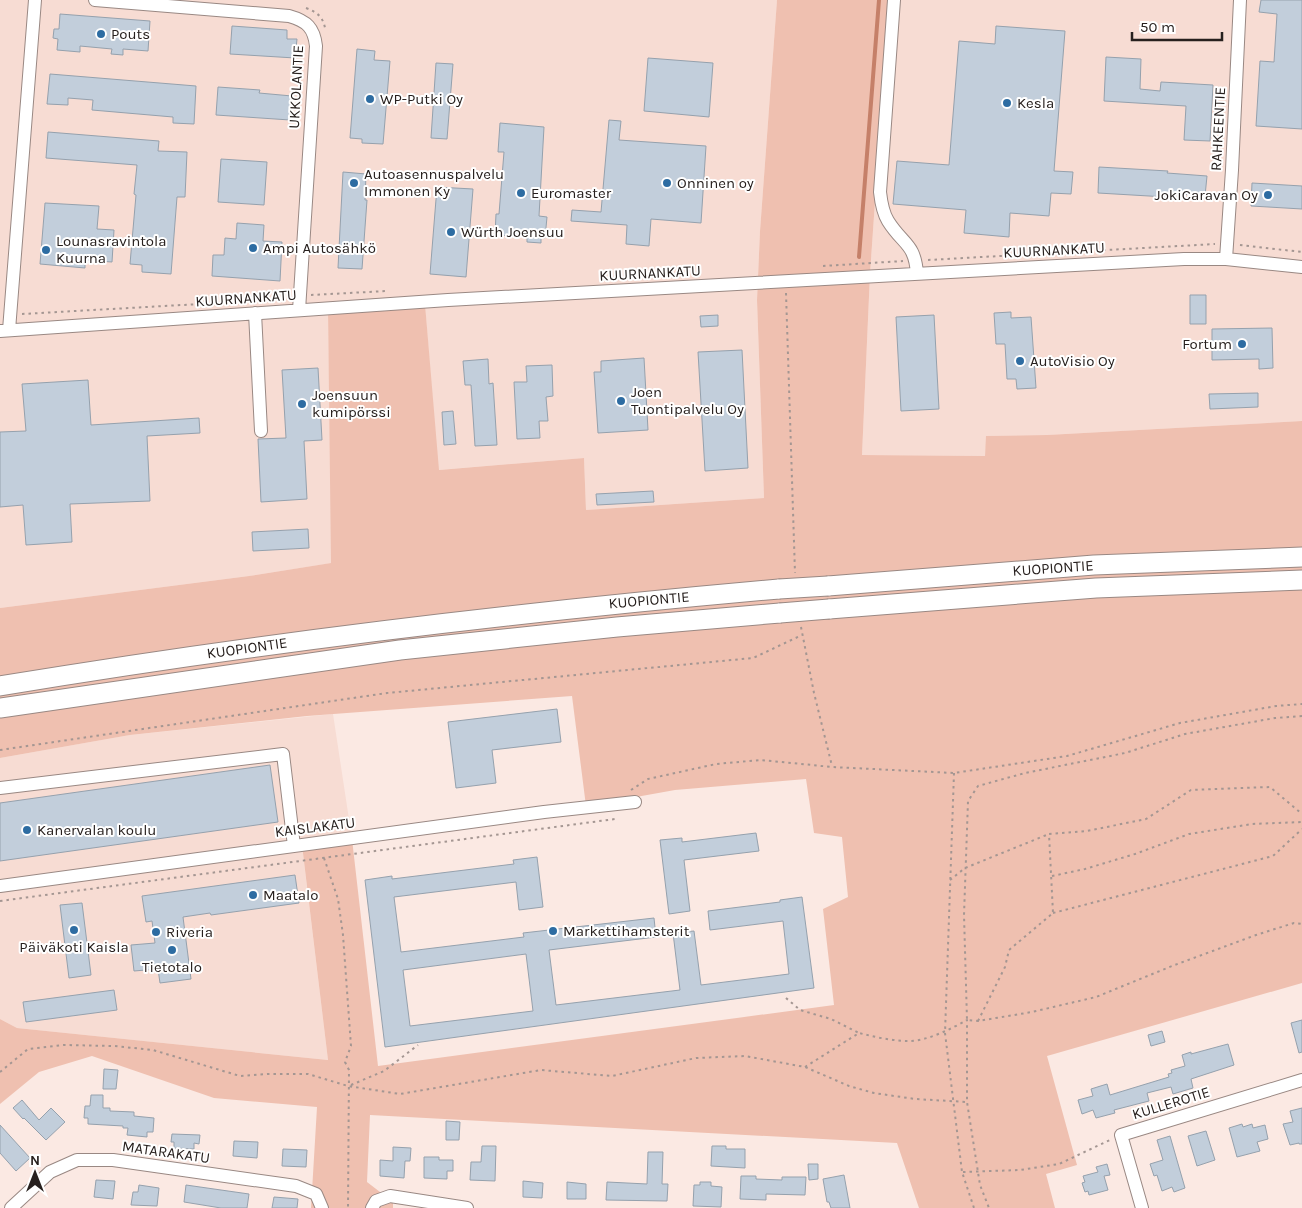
<svg xmlns="http://www.w3.org/2000/svg" width="1302" height="1208" viewBox="0 0 1302 1208" font-family="Karla,sans-serif">
<style>
.built{fill:#f7dcd3}
.green{fill:#efc0b0}
.lines{fill:none;stroke-linecap:round;stroke-linejoin:round}
.stream{stroke:#c58069;stroke-width:4}
.building{fill:#c2cedb;stroke:#95a1ad;fill-rule:evenodd}
.minor-casing{stroke:#998883;stroke-width:14}
.highway-casing{stroke:#998883;stroke-width:21}
.path{stroke:#a49692;stroke-width:2;stroke-dasharray:2.5 4;stroke-linecap:butt}
.minor{stroke:#fff;stroke-width:12}
.highway{stroke:#fff;stroke-width:19}
.highway-bridge-casing{stroke:#998883;stroke-width:21;stroke-linecap:butt}
.highway-bridge{stroke:#fff;stroke-width:19}
.poi-dot{fill:#2d6ca2;stroke:#fff;stroke-width:2}
.labels{text-anchor:middle;dominant-baseline:central;stroke-width:4;stroke-linejoin:round;paint-order:stroke}
.poi-label{font-size:15px;fill:#27201e;stroke:#fff;text-anchor:start}
.street-label{font-size:15px;fill:#27201e;stroke:#fff}
</style>
<rect width="100%" height="100%" fill="#fbe9e3"/>
<path class="built" d="M0,0h777l-17,231 -3,69 7,198 -178,12 -2,-52 -146,12 -13,-166 -97,7 4,252 -83,13 -249,32z
M889,0h413v421l-255,14 -60,1 -2,20 -123,-1 8,-181z
M333,714l19,125 -50,7 26,214 -311,-32 -17,-9v-261l130,-23z"/>
<path class="green" d="M777,0h112l-19,274 -8,181 123,1 1,-20 61,-1 255,-14v562l-255,73 30,109 -31,9 9,34h-136l-22,-65 -527,-28 -3,67 26,20v6h-82l6,-101 -103,-9 -122,-42 -53,16 -39,32v-85l17,9 311,32 -26,-215 50,-6 26,227 456,-61 -11,-96 25,-12 -6,-60 -28,-4 -8,-54 -131,11 -89,16 -14,-110 -265,20 -177,19 -130,23v-150l249,-32 82,-13 -3,-253 97,-6 14,166 145,-12 2,52 178,-12 -7,-198 3,-69z"/>
<g class="lines">
<path class="stream" d="M859,257l20,-257"/>
</g>
<path class="building" d="M1261,0h41v129l-46,-3 4,-65 14,1 3,-48 -18,-2z
M60,14l90,7 -2,30 -25,-2v6l-12,-1 1,-5 -32,-3v6l-23,-2 1,-11 -5,-1 1,-9h5z
M232,26l55,4v9h10l-2,19 -65,-4z
M996,26l69,5 -11,140 19,1 -2,22 -20,-1 -2,23 -39,-3 -1,24 -45,-4 2,-23 -73,-6 4,-43 52,4 10,-124 36,3z
M357,49l18,2 -1,9 16,1 -7,83 -21,-1v-4l-12,-1z
M1106,57l35,2 -1,30 20,2 1,-9 52,3 -3,56 -26,-1 2,-34 -82,-5z
M648,58l65,5 -4,54 -65,-6z
M436,63l17,1 -6,75 -16,-1z
M50,74l146,12 -2,38 -21,-1v-6l-81,-7 1,-10 -25,-2v7l-21,-1z
M218,87l42,3 -1,3 33,3 -2,24 -74,-5z
M609,120l12,1 -2,19 87,6 -5,77 -50,-4 -2,27 -23,-2 1,-19 -56,-4 1,-11 29,2z
M500,123l44,4 -5,89 8,1 -2,21 -4,-1v6l-14,-1v-5l-32,-2 1,-21h3l5,-62h-6z
M48,132l111,9 -1,10 29,1 -2,45h-8l-6,77 -29,-2v-7l-12,-1 6,-69 -2,-1 3,-29 -91,-7z
M221,159l46,3 -3,43 -46,-3z
M1099,167l69,4 -1,2 40,3 -2,20 -39,-3v4l-68,-4z
M343,172l23,2 -1,26h2l-5,69 -24,-1z
M1252,183l50,3v23l-51,-3z
M437,187l36,2 -7,88 -36,-3z
M45,203l54,3 -2,23 17,1 -2,32 -27,-2v8l-45,-4z
M237,223l27,2 -1,16 19,1 -2,39 -68,-5 1,-21h11l1,-17 11,1z
M1190,295h16v29h-16z
M1011,312v6l20,-1 5,71 -19,1 -1,-10h-9l-2,-35h-9l-2,-31z
M718,315v11l-17,1 -1,-11z
M934,315l5,94 -38,2 -5,-94z
M1272,328l1,40 -14,1v-10l-47,1v-31z
M742,350l6,118 -43,3 -7,-119z
M644,358l4,72 -50,3 -4,-61h7v-11z
M488,359l1,25 4,-1 4,62 -22,1 -4,-61h-6l-2,-24z
M552,365l1,31 -7,1 2,24h-9l1,17 -23,1 -3,-57h13l-1,-16z
M318,368l4,72 -18,1 3,58 -46,3 -3,-63 28,-1 -4,-68z
M88,380l3,45 108,-7 1,15 -53,3 3,65 -80,3 2,38 -46,3 -3,-40 -23,2v-75l26,-1 -4,-47z
M1258,393v14l-48,2 -1,-15z
M453,411l3,33 -12,1 -2,-33z
M653,491l1,11 -57,3 -1,-11z
M308,529l1,19 -56,3 -1,-19z
M557,709l4,33 -69,8 4,33 -40,5 -8,-66z
M270,765l8,57 -278,39v-58z
M756,833l3,18 -75,9 6,51 -21,3 -9,-74 22,-2v4z
M537,857l6,50 -24,3 -3,-28 -122,15 7,55 123,-15 -1,-4 131,-15 2,19 -107,13 7,55 124,-15 -7,-57 21,-2 7,54 88,-11 -6,-53 -73,9 -2,-19 72,-9v-2l22,-3 12,91 -429,59 -20,-167 27,-4v3l122,-15 -1,-4zM526,954l7,57 -123,15 -7,-56z
M295,875l4,28 -88,12 -1,-2 -27,4 8,62 -31,4 -2,-14 -24,2 -3,-26 24,-2 -3,-22 -6,1 -4,-26z
M82,903l9,72 -22,3 -9,-73z
M114,990l3,20 -91,12 -3,-20z
M1302,1020v32l-3,1 -8,-30z
M1162,1031l3,11 -14,4 -3,-11z
M1228,1044l6,21 -43,14 2,9 -20,6 -2,-7 -24,6 2,8 -35,9 1,3 -19,5 -3,-8 -11,4 -4,-14 15,-4 -2,-7 16,-5 3,11 59,-18 -1,-3 4,-1 -1,-3 14,-4 -3,-11 9,-3v2z
M104,1069l14,1 -2,19h-13z
M91,1095h12v13h7v3l24,1v4l20,2 -1,14h-6v5l-20,-2 1,-7h-5v-2l-35,-2v-6h-4l1,-12h5z
M22,1100l17,20 12,-12 14,14 -19,18 -22,-22 -1,1 -10,-11z
M1302,1108v36h-3v-1l-9,2 -7,-21 10,-2 -3,-11z
M446,1121l14,1 -1,18h-13z
M1242,1124l1,3 9,-3 1,4 12,-3 3,14 -11,3 3,9 -23,6 -8,-29z
M0,1125l30,33 -14,13 -16,-18z
M1206,1131l9,29 -18,6 -9,-30z
M172,1134l28,1 -1,9 -5,-1v6l-20,-1v-6h-3z
M1170,1136l15,52 -11,4 -2,-5 -10,4 -5,-16 -3,1 -4,-12 13,-4 -6,-20z
M234,1141l24,1 -1,16 -24,-2z
M482,1146h14l-1,35 -25,-1 1,-18h10z
M712,1146h14v3h19v19l-34,-2z
M393,1147l18,1 -1,13h-5l-1,17 -24,-2v-16l13,1z
M283,1149l24,1 -1,17 -24,-1z
M648,1152h15l-1,32h6l-1,17 -61,-1 1,-18 40,2z
M424,1157h15v3h14v11h-6v8l-23,-1z
M808,1164h10v15l-9,1z
M1107,1164l3,11 -6,1 4,14 -19,5 -1,-4 -3,1 -3,-9 3,-1 -2,-6 15,-4 -2,-5z
M844,1175l6,33h-19l-2,-6h-2l-4,-23z
M741,1176h15v3l26,1v-3h24l-1,18 -39,-1v6l-26,-1z
M96,1180l19,1 -2,18 -19,-2z
M523,1181l20,2 -1,15 -19,-1z
M567,1182l19,2v15h-19z
M700,1182h11v4l11,1 -1,20 -28,-1 1,-21h6z
M139,1185l20,3 -2,18 -26,-1 2,-13h5z
M186,1185l63,9 -2,14h-26l-37,-6z
M274,1197l24,2 -1,9h-25z"/>
<g class="lines">
<defs>
<path id="minor" d="M95,0l194,16c18,5 25,12 27,30l-17,264
M894,0l-14,192c1,9 3,21 8,29 15,24 27,22 29,53
M1226,259l6,-89 8,-170
M255,313l6,118
M9,330l26,-330
M0,331l448,-31 736,-41h42l76,8
M0,788l283,-34 11,92
M0,886l544,-74 91,-10
M11,1208l39,-36 27,-12h36l183,26 20,8 6,14
M372,1208l4,-7 14,-5 77,12
M1142,1208l-21,-73 181,-55"/>
<path id="highway" d="M828,586l266,-21 208,-8
M829,609l267,-21 206,-8
M0,686c258,-43 518,-74 779,-97
M0,708l400,-58 217,-23 163,-14"/>
</defs>
<use href="#minor" class="minor-casing"/>
<use href="#highway" class="highway-casing"/>
<path class="path" d="M306,8c11,4 17,9 19,20
M1240,245l62,7
M928,260l287,-16
M823,266l80,-5
M786,293l9,280
M311,295l76,-4
M22,314l178,-10
M801,627l13,66 18,73
M1302,716l-27,2 -90,16 -60,19 -100,20 -47,13 -10,15 -4,114 3,105 11,1 54,-9 64,-15 76,-31 84,-31 38,-12 8,1
M0,750l387,-57 366,-35 47,-22
M954,773l-9,260 17,139 12,36
M631,790l17,-11 68,-15 45,-4 71,7 122,6 113,-17 113,-33 96,-17 26,-2
M324,858l14,41 5,36 8,111 -6,16 4,8 -1,138
M1052,876l33,-7 50,-15 54,-20 63,-10 50,-2
M950,880l15,-12 84,-34
M0,901l615,-82v-3
M1053,913l220,-57 29,-27
M786,998l14,12 31,9 28,14
M978,1021l27,-54 4,-17 44,-37 -4,-79 38,-3 59,-12 45,-29 79,-3 32,27
M805,1067l54,-34c16,4 33,8 50,8 18,0 42,-12 58,-21v82l13,83 9,23
M0,1072l28,-23 36,-4 50,1 39,4 87,26 28,-2h40l40,12 52,8 141,-24 71,6 84,-18 49,-2 60,11 44,19 25,7 41,6 52,3
M351,1085l33,-14 34,-26
M963,1172l57,-2 39,-6 51,-24"/>
<use href="#minor" class="minor"/>
<use href="#highway" class="highway"/>
<defs>
<path id="highway-bridge" d="M779,589l49,-3
M780,613l49,-4"/>
</defs>
<use href="#highway-bridge" class="highway-bridge-casing"/>
<use href="#highway-bridge" class="highway-bridge"/>
</g>
<g class="poi-dot">
<circle cx="101" cy="34" r="5"/>
<circle cx="370" cy="99" r="5"/>
<circle cx="1007" cy="103" r="5"/>
<circle cx="354" cy="183" r="5"/>
<circle cx="667" cy="183" r="5"/>
<circle cx="521" cy="193" r="5"/>
<circle cx="1268" cy="195" r="5"/>
<circle cx="451" cy="232" r="5"/>
<circle cx="253" cy="248" r="5"/>
<circle cx="46" cy="250" r="5"/>
<circle cx="1242" cy="344" r="5"/>
<circle cx="1020" cy="361" r="5"/>
<circle cx="621" cy="401" r="5"/>
<circle cx="302" cy="404" r="5"/>
<circle cx="27" cy="830" r="5"/>
<circle cx="253" cy="895" r="5"/>
<circle cx="74" cy="930" r="5"/>
<circle cx="553" cy="931" r="5"/>
<circle cx="156" cy="932" r="5"/>
<circle cx="172" cy="950" r="5"/>
</g>
<g class="labels">
<g class="poi-label">
<text x="111" y="34">Pouts</text>
<text x="380" y="99">WP-Putki Oy</text>
<text x="1017" y="103">Kesla</text>
<text x="364" y="174">Autoasennuspalvelu<tspan x="364" dy="17">Immonen Ky</tspan></text>
<text x="677" y="183">Onninen oy</text>
<text x="531" y="193">Euromaster</text>
<text x="1258" y="195" text-anchor="end">JokiCaravan Oy</text>
<text x="461" y="232">Würth Joensuu</text>
<text x="56" y="241">Lounasravintola<tspan x="56" dy="17">Kuurna</tspan></text>
<text x="263" y="248">Ampi Autosähkö</text>
<text x="1232" y="344" text-anchor="end">Fortum</text>
<text x="1030" y="361">AutoVisio Oy</text>
<text x="631" y="392">Joen<tspan x="631" dy="17">Tuontipalvelu Oy</tspan></text>
<text x="312" y="395">Joensuun<tspan x="312" dy="17">kumipörssi</tspan></text>
<text x="37" y="830">Kanervalan koulu</text>
<text x="263" y="895">Maatalo</text>
<text x="563" y="931">Markettihamsterit</text>
<text x="166" y="932">Riveria</text>
<text x="74" y="947" text-anchor="middle">Päiväkoti Kaisla</text>
<text x="172" y="967" text-anchor="middle">Tietotalo</text>
</g>
<g class="street-label">
<text transform="translate(296 87) rotate(-87)">UKKOLANTIE</text>
<text transform="translate(1218 129) rotate(-87)">RAHKEENTIE</text>
<text transform="translate(1054 250) rotate(-3)">KUURNANKATU</text>
<text transform="translate(650 273) rotate(-3)">KUURNANKATU</text>
<text transform="translate(246 298) rotate(-4)">KUURNANKATU</text>
<text transform="translate(1053 568) rotate(-4)">KUOPIONTIE</text>
<text transform="translate(649 600) rotate(-5)">KUOPIONTIE</text>
<text transform="translate(247 648) rotate(-8)">KUOPIONTIE</text>
<text transform="translate(315 827) rotate(-7)">KAISLAKATU</text>
<text transform="translate(1171 1103) rotate(-17)">KULLEROTIE</text>
<text transform="translate(166 1152) rotate(8)">MATARAKATU</text>
</g>
</g>
<g transform="translate(35 1173)" stroke="#ffffff" stroke-width="4" paint-order="stroke">
<path d="M0-4L9 19L0 12L-9 19Z" fill="#27201e"/>
<text y="-8" font-size="14" font-weight="bold" text-anchor="middle" fill="#27201e">N</text>
</g>
<path d="M1132 32v8h90v-8" fill="none" stroke="#27201e" stroke-width="2.5"/>
<text x="1140" y="32" font-size="15" fill="#27201e" stroke="#ffffff" stroke-width="4" paint-order="stroke">50 m</text>
</svg>
